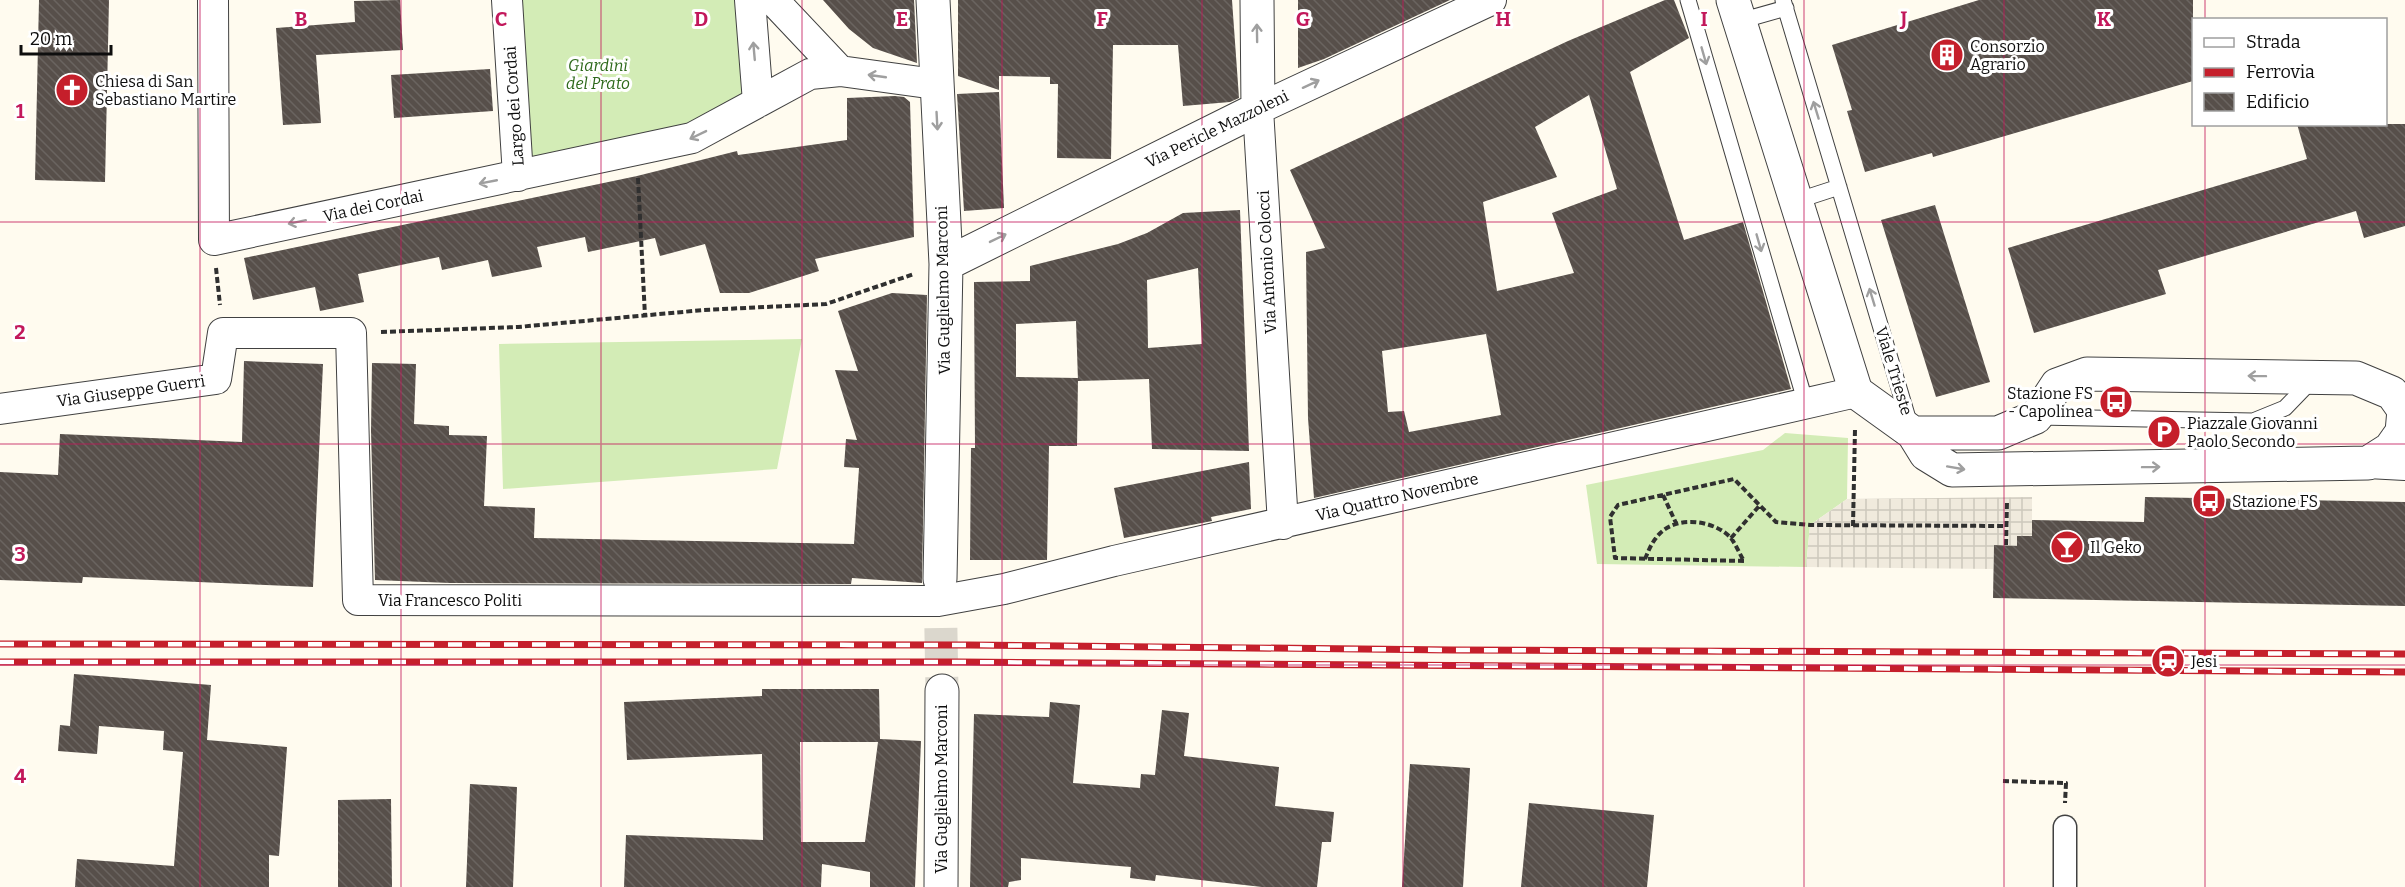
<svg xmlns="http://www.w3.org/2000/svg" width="2405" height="887" viewBox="0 0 2405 887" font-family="Bitter,serif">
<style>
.grass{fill:#d3ecb6}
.plaza{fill:url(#plaza-grid)}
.building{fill:url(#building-back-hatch);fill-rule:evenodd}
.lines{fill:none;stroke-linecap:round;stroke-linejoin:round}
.tertiary-tunnel{stroke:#dbd7cd;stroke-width:33;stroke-dasharray:33 16;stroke-linecap:butt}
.service-casing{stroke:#414141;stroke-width:17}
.pedestrian-casing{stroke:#414141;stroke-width:25}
.minor-casing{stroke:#414141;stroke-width:32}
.tertiary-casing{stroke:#414141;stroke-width:35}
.path{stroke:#303030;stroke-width:4;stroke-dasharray:6 3;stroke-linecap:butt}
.service{stroke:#fff;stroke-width:15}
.pedestrian{stroke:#fff;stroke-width:22}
.minor{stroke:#fff;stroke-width:30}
.tertiary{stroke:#fff;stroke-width:33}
.rail-casing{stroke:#c51f2b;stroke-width:7}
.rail{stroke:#fff;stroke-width:4.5;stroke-dasharray:14;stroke-linecap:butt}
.oneway{stroke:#9f9f9f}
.grid{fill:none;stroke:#c2185b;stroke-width:1.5;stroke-opacity:0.55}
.labels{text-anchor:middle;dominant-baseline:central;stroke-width:6;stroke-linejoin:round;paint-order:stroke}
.poi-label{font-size:16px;fill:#0e0e0e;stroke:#fff;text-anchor:start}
.park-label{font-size:16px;font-style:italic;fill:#2d691b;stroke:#fff}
.street-label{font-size:16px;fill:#0e0e0e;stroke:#fff}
.grid-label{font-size:20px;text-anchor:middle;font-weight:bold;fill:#c2185b;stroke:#fff;stroke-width:6;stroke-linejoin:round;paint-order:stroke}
</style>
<defs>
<pattern id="plaza-grid" width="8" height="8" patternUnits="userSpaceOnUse" patternTransform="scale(1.5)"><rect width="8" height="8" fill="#f0eadd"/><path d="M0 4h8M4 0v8" fill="none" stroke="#cdc8bc"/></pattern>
<pattern id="building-back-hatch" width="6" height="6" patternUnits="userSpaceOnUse" patternTransform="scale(1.5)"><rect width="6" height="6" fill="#574f4a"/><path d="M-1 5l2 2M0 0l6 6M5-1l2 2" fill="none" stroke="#6a6460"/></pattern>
</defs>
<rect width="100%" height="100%" fill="#fffbef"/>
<path class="grass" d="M518,0h220l5,103 -53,29 -162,32z
M802,339l-25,130 -274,20 -4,-145z
M1785,433l63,5 -1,61 -37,26 -4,42 -209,-3 -11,-79 177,-35z"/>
<path class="plaza" d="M2032,497v39l-15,10 -23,-1 -1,24 -187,-2 4,-42 37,-26z"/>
<path class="building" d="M39,0h70l-4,182 -70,-2z
M400,0l3,50 -87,5 5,68 -38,2 -7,-97 79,-6 -1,-21z
M823,0h91l3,63 -44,-15 -24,-19z
M958,0h274l7,98 -9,4 -47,4 -5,-61h-65l-2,114 -54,-1 1,-74h-8v-7l-51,-1v14l-41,-14z
M1298,0h152l-126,59 -26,9z
M1665,0h9l15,38 -59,34 54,168 59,-18 48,167 -477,109 -6,-80 -2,-166 19,-4 -35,-78 278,-129zM1589,95l28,94 -65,24 22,60 -77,18 -14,-89 74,-25 -22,-50zM1486,334l15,81 -92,17 -5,-21 -16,1 -6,-61z
M1979,0h214v81l-260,76 -1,-4 -67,19 -18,-61 5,-1 -20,-65z
M490,69l3,42 -99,7 -3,-43z
M999,92l5,116 -40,3 -7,-117z
M895,96l9,1 6,5 4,135 -99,22 4,12 -70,22h-29l-15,-49 -45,12 -5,-18 -67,14 -3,-15 -48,10 5,20 -50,10 -4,-17 -46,10 -3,-13 -81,17 6,28 -44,9 -5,-24 -62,13 -9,-42 393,-82 100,-25 1,4 109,-15v-42z
M2297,124h108v102l-41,12 -8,-27 -198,59 8,24 -132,39 -26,-85 299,-89z
M1935,205l55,177 -54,15 -55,-177z
M1240,210l9,241 -97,-2 -3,-70 -71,2 -2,-60 -60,3v53l62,1 -1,68h-28l-2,114h-77l1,-112h4l-1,-166 56,-1v-15l88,-22 29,-11 36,-20zM1198,268l4,76 -54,4 -1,-68z
M892,293l35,2 -5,288 -70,-5 -1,6 -401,-1 -75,-3 -4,-149 1,-68 44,1 -2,60 35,2v9l38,1 -3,70 51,2 -1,30 320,6 5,-76 -15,-1 2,-28 11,1 -22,-70 23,1 -20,-60z
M244,361l79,3 -10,223 -230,-10 -1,6 -82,-3v-108l58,3 2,-41 182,8z
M1249,462l2,47 -40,8 1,4 -88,17 -10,-50z
M2145,497l260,5v104l-412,-8 1,-53 23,1v-10h15v-16l112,2z
M74,674l137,11 -4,55 80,7 -8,109 -10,-1v32h-194l2,-28 97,7 9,-114 -20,-2 1,-19 -65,-5 -2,28 -39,-3 2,-26 10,1z
M762,689h117l1,50 41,2 -6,146h-45v-15l-48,-8 -1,23h-197l2,-52 137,5 -1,-86 -135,6 -3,-58 138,-6zM800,742h78l-13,100h-64z
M1050,702l30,3 -7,78 67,5 1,-14 14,1 7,-65 27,3 -5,43 95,11 -4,39 59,6 -3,30h-9l-5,45h-55l-106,-12 -1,6 -25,-3 1,-11 -110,-9v22l-12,2 -1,5h-38l4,-173 75,3z
M1410,764l60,4 -7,119h-61z
M470,784l47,3 -4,100h-47z
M391,799l1,88h-54v-87z
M1529,803l125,12 -7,72h-126z"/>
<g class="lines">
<path class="tertiary-tunnel" d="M940,579l2,112"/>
<defs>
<path id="service" d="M1688,0l118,404
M1783,0l127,425
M1740,21l46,-13
M1796,201l43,-14
M2037,417l216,4 32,-13 28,-29"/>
<path id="pedestrian" d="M2065,887v-60"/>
<path id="minor" d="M213,0l1,240 478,-102 118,-64 30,-3 95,13
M507,0l11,176
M750,0l8,102
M773,0l67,71
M0,409l216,-30 7,-46h128l7,267 580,1 66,-12 110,-28 742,-169
M2368,463l37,2
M1283,524l-25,-415 233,-109"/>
<path id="tertiary" d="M933,0l13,264 -6,315
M1733,0l123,392 57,41 13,21 26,16 416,-7 22,-14 12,-17 2,-22 -12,-17 -36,-15 -269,-4 -30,11 -21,32 -38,16h-85
M946,264l312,-155 -1,-109
M941,887l1,-196"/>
</defs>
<use href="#service" class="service-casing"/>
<use href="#pedestrian" class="pedestrian-casing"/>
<use href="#minor" class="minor-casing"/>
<use href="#tertiary" class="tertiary-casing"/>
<path class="path" d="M638,178l7,138
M216,268l4,37
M381,332l137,-5 186,-17 122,-6 88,-30
M1663,495l13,28
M1853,526l2,-97
M1731,538l29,-33
M2006,545l1,-44
M1645,559c3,-7 6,-15 11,-21 16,-23 55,-19 73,-2 6,6 10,17 15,25
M1744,561l-129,-3 -5,-41 8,-12 116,-26 42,43 34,3 196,1
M2003,781l63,2 -1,20"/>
<use href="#service" class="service"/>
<use href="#pedestrian" class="pedestrian"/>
<use href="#minor" class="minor"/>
<use href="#tertiary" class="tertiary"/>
<defs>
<path id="rail" d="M0,644l969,1 483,5 953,4
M0,662h959l1446,10"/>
</defs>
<use href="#rail" class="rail-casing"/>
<use href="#rail" class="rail"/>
</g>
<defs><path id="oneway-shaft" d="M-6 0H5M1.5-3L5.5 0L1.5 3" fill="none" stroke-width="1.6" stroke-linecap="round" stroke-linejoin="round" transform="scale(1.5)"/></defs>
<g class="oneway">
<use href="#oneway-shaft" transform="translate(1257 33) rotate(-91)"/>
<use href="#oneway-shaft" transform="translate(754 51) rotate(-95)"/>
<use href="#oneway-shaft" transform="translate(1704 56) rotate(74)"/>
<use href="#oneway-shaft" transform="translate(877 76) rotate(-172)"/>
<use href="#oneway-shaft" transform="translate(1311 84) rotate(-25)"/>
<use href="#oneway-shaft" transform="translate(1816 110) rotate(-107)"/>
<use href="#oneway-shaft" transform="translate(937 121) rotate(87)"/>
<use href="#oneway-shaft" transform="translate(698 135) rotate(154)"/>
<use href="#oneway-shaft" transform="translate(488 182) rotate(169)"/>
<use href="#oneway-shaft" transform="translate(297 222) rotate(168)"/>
<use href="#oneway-shaft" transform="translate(998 238) rotate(-26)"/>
<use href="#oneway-shaft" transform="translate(1759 243) rotate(74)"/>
<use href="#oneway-shaft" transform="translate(1872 297) rotate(-107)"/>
<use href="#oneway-shaft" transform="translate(2257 376) rotate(-179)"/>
<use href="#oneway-shaft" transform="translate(2151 467) rotate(-1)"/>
<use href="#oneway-shaft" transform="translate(1956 468) rotate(10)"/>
</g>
<path class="grid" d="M200,0v887M401,0v887M601,0v887M802,0v887M1002,0v887M1202,0v887M1403,0v887M1603,0v887M1804,0v887M2004,0v887M2205,0v20M2205,124v763M0,222h2405M0,444h2405M0,665h2405"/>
<defs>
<symbol id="building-disc" viewBox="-11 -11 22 22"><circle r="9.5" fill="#c51f2b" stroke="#fff"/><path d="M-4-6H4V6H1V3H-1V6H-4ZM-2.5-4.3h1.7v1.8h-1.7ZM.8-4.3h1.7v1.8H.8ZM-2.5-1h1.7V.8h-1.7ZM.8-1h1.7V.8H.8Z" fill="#fff"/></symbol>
<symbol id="church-disc" viewBox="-11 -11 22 22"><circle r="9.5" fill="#c51f2b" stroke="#fff"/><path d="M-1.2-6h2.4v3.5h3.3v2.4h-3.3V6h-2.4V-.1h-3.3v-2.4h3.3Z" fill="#fff"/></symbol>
<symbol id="bus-disc" viewBox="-11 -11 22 22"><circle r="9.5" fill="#c51f2b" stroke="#fff"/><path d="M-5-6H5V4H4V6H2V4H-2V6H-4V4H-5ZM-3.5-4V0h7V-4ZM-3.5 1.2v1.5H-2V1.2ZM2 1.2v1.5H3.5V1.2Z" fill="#fff"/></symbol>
<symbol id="parking-disc" viewBox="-11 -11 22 22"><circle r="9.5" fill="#c51f2b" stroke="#fff"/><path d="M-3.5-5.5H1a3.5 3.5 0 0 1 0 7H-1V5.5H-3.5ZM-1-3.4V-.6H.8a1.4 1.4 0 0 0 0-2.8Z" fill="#fff"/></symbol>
<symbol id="bar-disc" viewBox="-11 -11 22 22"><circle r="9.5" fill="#c51f2b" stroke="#fff"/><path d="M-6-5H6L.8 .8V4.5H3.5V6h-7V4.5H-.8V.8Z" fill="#fff"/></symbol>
<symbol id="station-disc" viewBox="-11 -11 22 22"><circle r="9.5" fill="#c51f2b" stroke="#fff"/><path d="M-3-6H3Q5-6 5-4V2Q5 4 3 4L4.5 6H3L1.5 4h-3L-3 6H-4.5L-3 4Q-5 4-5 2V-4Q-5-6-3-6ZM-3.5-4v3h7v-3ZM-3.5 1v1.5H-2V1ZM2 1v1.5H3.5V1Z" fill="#fff"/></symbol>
</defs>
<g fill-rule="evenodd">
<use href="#building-disc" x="1928" y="36" width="38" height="38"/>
<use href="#church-disc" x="53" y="71" width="38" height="38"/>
<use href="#bus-disc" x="2097" y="383" width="38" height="38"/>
<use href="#parking-disc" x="2145" y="413" width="38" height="38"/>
<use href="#bus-disc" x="2190" y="482" width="38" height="38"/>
<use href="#bar-disc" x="2048" y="528" width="38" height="38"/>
<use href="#station-disc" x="2149" y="642" width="38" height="38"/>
</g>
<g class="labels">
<g class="poi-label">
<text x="1970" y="46">Consorzio<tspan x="1970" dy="18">Agrario</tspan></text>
<text x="95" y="81">Chiesa di San<tspan x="95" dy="18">Sebastiano Martire</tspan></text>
<text x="2093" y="393" text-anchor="end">Stazione FS<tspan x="2093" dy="18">- Capolinea</tspan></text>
<text x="2187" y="423">Piazzale Giovanni<tspan x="2187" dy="18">Paolo Secondo</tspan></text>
<text x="2232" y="501">Stazione FS</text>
<text x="2090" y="547">Il Geko</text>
<text x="2191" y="661">Jesi</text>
</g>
<g class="park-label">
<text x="598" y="65">Giardini<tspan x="598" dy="18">del Prato</tspan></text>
</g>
<g class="street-label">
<text transform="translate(514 106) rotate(-94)">Largo dei Cordai</text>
<text transform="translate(1217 129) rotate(-26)">Via Pericle Mazzoleni</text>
<text transform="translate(373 206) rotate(-12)">Via dei Cordai</text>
<text transform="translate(1267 262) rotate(-93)">Via Antonio Colocci</text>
<text transform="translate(943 290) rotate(-91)">Via Guglielmo Marconi</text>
<text transform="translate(1894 371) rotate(73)">Viale Trieste</text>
<text transform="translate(131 391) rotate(-8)">Via Giuseppe Guerri</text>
<text transform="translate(1397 497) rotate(-13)">Via Quattro Novembre</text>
<text x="450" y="600">Via Francesco Politi</text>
<text transform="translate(941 789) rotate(-90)">Via Guglielmo Marconi</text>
</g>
</g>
<g class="grid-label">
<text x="301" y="26">B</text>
<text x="501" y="26">C</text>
<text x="701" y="26">D</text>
<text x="902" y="26">E</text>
<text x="1102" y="26">F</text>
<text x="1303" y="26">G</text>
<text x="1503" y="26">H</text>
<text x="1704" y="26">I</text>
<text x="1904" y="26">J</text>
<text x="2104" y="26">K</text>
<text x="20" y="118">1</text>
<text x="20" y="339">2</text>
<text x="20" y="561">3</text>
<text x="20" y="783">4</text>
</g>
<rect x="2192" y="18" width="195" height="108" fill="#ffffff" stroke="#9f9f9f" stroke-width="1.5"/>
<rect x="2204" y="38" width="30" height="9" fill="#ffffff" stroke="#9f9f9f" stroke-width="1.5"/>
<text x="2246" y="48" font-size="18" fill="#0e0e0e">Strada</text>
<rect x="2204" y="68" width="30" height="9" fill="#c51f2b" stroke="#9f9f9f" stroke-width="1.5"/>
<text x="2246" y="78" font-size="18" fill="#0e0e0e">Ferrovia</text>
<rect x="2204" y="93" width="30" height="18" fill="url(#building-back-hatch)" stroke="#9f9f9f" stroke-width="1.5"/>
<text x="2246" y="108" font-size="18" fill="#0e0e0e">Edificio</text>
<path d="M21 45v9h90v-9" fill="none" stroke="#0e0e0e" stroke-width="3"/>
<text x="30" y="45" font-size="18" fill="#0e0e0e" stroke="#ffffff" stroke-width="4.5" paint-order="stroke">20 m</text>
</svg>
